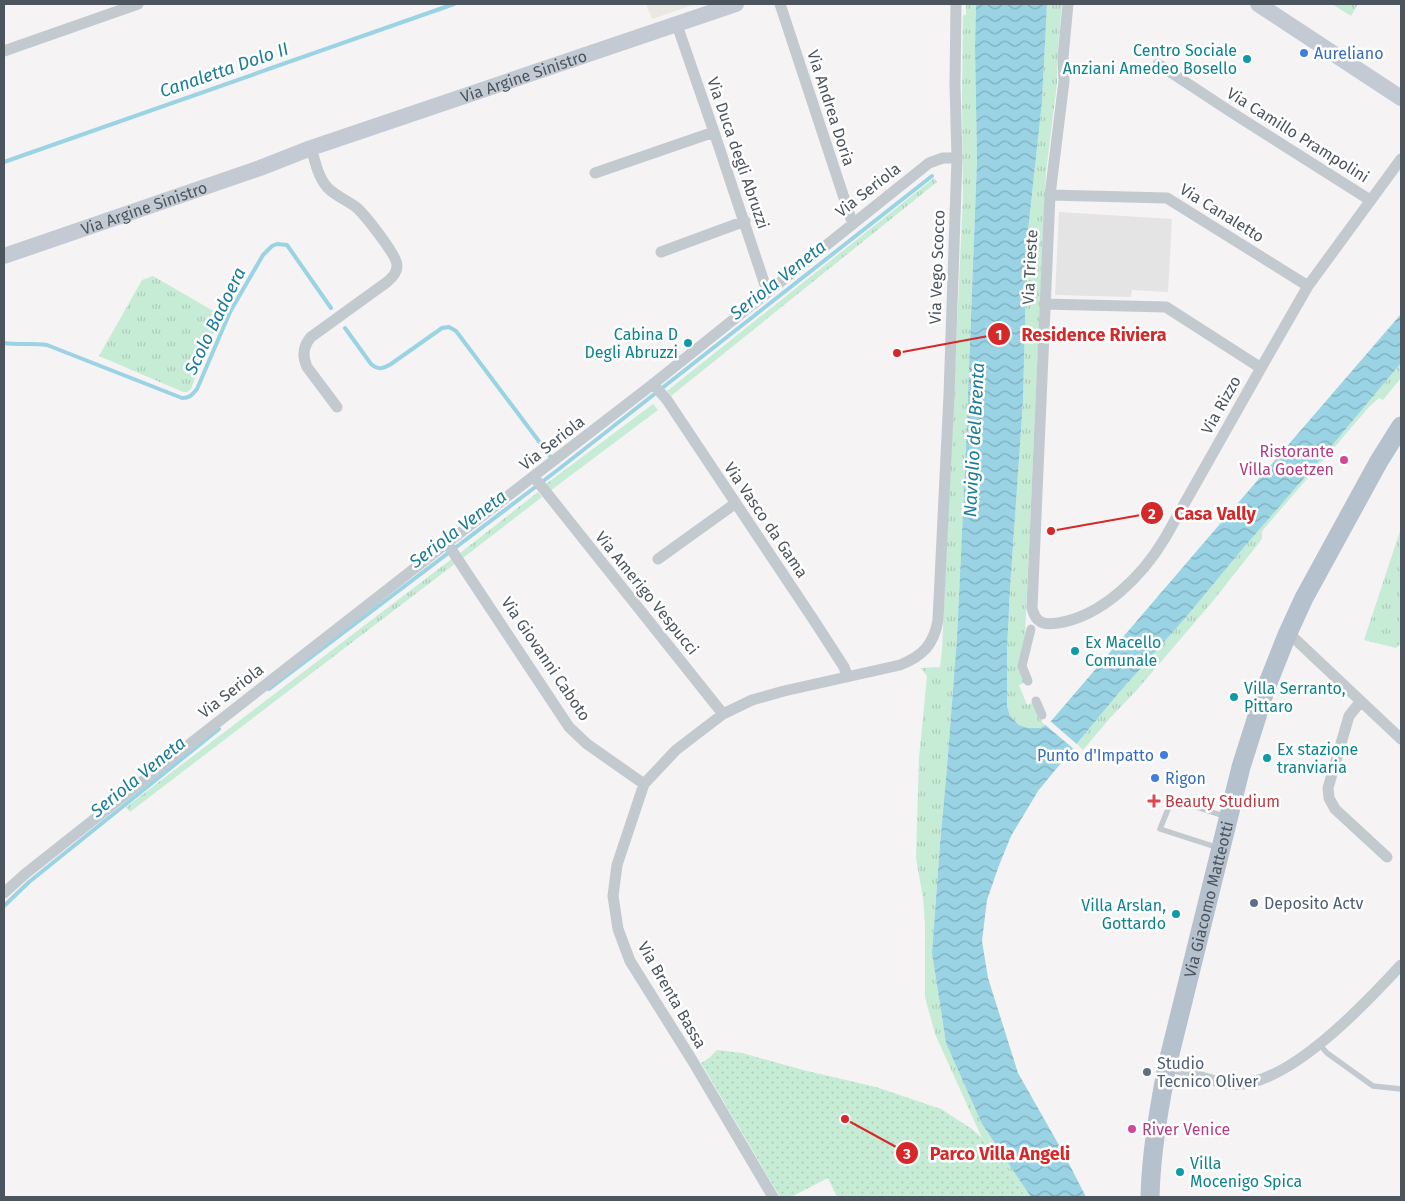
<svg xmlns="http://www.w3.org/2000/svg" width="1405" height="1201" viewBox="0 0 1405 1201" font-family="'Fira Sans',sans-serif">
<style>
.commercial{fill:#eae8e1}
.education{fill:#e5e4e4}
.grass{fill:url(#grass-tufts)}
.park{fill:url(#park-dots)}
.water{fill:url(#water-waves)}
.pier{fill:#f5f3f3}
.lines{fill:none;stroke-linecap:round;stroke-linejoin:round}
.stream{stroke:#99d3e4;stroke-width:4}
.service{stroke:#c2c9cf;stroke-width:5.5}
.pedestrian{stroke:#c2c9cf;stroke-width:9}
.minor{stroke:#c2c9cf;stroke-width:11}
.secondary{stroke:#c3cad4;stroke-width:16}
.primary{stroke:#b6c1ce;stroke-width:19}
.shop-dot{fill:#3f7fe0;stroke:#fff;stroke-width:2}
.culture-dot{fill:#0f9aa8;stroke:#fff;stroke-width:2}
.hotel-dot{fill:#d1479c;stroke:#fff;stroke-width:2}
.health-dot{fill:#e0444e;stroke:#fff;stroke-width:2}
.service-dot{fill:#5c6f8a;stroke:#fff;stroke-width:2}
.labels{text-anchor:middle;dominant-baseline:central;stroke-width:5;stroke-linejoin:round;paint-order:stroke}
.culture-label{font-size:16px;fill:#0d838f;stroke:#fff;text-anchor:start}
.shop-label{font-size:16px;fill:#366cbe;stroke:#fff;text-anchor:start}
.street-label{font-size:16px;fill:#4c555e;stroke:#fff}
.hotel-label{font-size:16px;fill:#b23c85;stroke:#fff;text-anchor:end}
.health-label{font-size:16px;fill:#be3a42;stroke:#fff;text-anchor:start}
.service-label{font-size:16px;fill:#4e5e75;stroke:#fff;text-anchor:start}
.water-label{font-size:18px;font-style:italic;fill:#1b7c9a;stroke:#fff}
.leader{fill:none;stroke:#d62828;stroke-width:2}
.callout-dot{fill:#d62828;stroke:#fff;stroke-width:2}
.mark-label{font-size:15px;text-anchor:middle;font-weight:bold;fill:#fff}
.callout-label{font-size:18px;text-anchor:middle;font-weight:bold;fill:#d62828;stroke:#fff;stroke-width:5;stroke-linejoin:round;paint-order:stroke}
</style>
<defs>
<pattern id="grass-tufts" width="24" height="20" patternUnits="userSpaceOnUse" patternTransform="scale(1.25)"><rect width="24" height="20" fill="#c7ecd6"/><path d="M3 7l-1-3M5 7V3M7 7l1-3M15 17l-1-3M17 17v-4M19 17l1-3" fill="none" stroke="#adccba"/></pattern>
<pattern id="park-dots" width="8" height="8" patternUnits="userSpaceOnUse" patternTransform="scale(1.25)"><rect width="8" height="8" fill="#c7ecd6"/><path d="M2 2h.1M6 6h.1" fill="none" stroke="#adccba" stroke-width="1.8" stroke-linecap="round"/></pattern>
<pattern id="water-waves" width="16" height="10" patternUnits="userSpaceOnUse" patternTransform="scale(1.25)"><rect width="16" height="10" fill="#99d3e4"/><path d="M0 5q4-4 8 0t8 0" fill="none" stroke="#7faebc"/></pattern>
</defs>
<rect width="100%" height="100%" fill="#f5f3f3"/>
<path class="commercial" d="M646,4h50l-44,15z"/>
<path class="education" d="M1059,212l113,7 -4,73 -36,-2 -1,7 -76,-2z"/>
<path class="grass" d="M966,4h10l-1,44 2,113 -11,286 -9,191 -10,129 -7,77 -8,109 14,90 36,81 49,73h-5l-28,-42 -16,-17 -47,-104 -10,-37v-74l-2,-25 -7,-40 3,-100 8,-82 -6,-8 19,-1 2,-17 21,-454 -1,-100 1,-81h3z
M1047,4h15l-4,44 -1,36 -11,88 -21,465 -6,30 5,16 -5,2 8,20 7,-3 8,20 3,3 -4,3h-13l-9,-3 -9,-9 -3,-10v-57l3,-60 13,-188 4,-161 15,-138z
M1332,4h26l-7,12z
M934,178l3,4 -266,214 -4,-5z
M153,276l69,40 -16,32 -15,41 -4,3h-4l-84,-36 43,-76z
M1401,363v15l-18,22 -4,-2 -10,9 -107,124v8l-49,62 -77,90 -26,27 -27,32 -6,-6 40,-49 70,-79 58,-70 79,-91z
M653,404l5,6 -108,81 -4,-7z
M538,492l4,5 -79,61 -3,-5z
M1401,528v115l-5,5 -32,-8z
M453,558l3,5 -326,249 -4,-5z"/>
<path class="park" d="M717,1050l25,3 61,17 73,17 65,22 31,20 10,9 16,17 28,42h-189l-9,-19 -37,19h-11l-79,-134 8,-5z"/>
<path class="water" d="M976,4h71l-5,98 -15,138 -4,161 -13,188 -3,60v57l3,10 9,9 9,3h13l11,-8 155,-181 194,-225v49l-77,92 -79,91 -58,70 -70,79 -79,96 -27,45 -13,32 -11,32 -5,41 6,37 30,95 46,81 22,43h-55l-49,-73 -36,-81 -14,-90 8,-109 7,-77 10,-129 9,-191 11,-286 -2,-113z"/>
<path class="pier" d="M1049,720l30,26 -4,4 -32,-27z"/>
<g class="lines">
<path class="stream" d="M4,162l450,-158
M345,328l26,36c7,6 12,5 20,0l51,-36 7,-1 7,4 94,125
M4,343c14,2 29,0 43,2l135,53c8,0 10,-3 15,-9l33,-77 33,-57 9,-9 5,-2 10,1 44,63
M269,689l290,-220 373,-293
M4,906l25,-24 190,-153"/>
<path class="service" d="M1219,848l-59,-19 12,-30 55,18
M1319,1044l8,9 46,33 28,3"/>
<path class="pedestrian" d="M1028,681l-6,-15 9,-37
M1036,701l6,14"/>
<path class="minor" d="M780,4l71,215 3,3
M1068,4l-5,53 1,24 -14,114 -18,413c4,16 12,17 26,15 45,-7 85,-48 107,-85l96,-170 47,-82 93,-127
M677,25l37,107 52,156 3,3
M4,51l134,-47
M1158,64l73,48 139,88
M311,148c4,13 7,29 16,39 8,9 20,13 29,20 8,7 42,49 41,59 0,7 -5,12 -10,16l-76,55c-8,9 -9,19 -4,30l30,40
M595,173l119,-41
M1050,195l117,3 141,88
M661,252l84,-31
M1044,304l122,3 95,61
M653,384l14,16 148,222 29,45 3,9
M534,477l189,237
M447,543l122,184 18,17 57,40
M658,559l78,-56
M1287,635l8,4 106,100
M1361,701l-12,15 -21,72 1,10 6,11 52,48
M4,893l21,-19 129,-102 293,-229 206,-159 276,-221 14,-5h14
M1167,1066c21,5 45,17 66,18 54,4 134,-82 168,-119
M773,1197l-81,-137 -62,-99 -12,-32 -5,-33 4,-31 27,-81 32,-34 47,-36 29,-14 32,-9 116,-26c23,-9 34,-21 38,-45l11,-225 8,-237 -2,-73 1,-81"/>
<g class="secondary">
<path d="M1258,4l143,94"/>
<path id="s1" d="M4,256l256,-88 51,-20 425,-144"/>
</g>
<path class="primary" id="s2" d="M1150,1197c1,-44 9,-88 17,-131l74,-299 25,-79 21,-53 17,-37 75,-137 22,-35"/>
</g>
<g class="shop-dot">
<circle cx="1304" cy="53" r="5"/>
<circle cx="1164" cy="755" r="5"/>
<circle cx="1155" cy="778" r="5"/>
</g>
<g class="culture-dot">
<circle cx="1247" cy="59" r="5"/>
<circle cx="688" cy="343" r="5"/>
<circle cx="1075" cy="651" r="5"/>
<circle cx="1234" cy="697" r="5"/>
<circle cx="1267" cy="758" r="5"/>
<circle cx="1176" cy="914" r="5"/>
<circle cx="1180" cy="1172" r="5"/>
</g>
<g class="hotel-dot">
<circle cx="1344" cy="460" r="5"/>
<circle cx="1132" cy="1129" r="5"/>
</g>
<path class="health-dot" d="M1151.5 793.5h5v5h5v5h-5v5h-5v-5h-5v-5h5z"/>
<g class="service-dot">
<circle cx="1254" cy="903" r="5"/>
<circle cx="1147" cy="1072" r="5"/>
</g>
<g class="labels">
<g class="culture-label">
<text x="1237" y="50" text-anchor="end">Centro Sociale<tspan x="1237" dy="18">Anziani Amedeo Bosello</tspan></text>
<text x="678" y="334" text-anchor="end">Cabina D<tspan x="678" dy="18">Degli Abruzzi</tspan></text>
<text x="1085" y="642">Ex Macello<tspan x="1085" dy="18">Comunale</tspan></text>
<text x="1244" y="688">Villa Serranto,<tspan x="1244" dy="18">Pittaro</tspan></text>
<text x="1277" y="749">Ex stazione<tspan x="1277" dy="18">tranviaria</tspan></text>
<text x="1166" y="905" text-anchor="end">Villa Arslan,<tspan x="1166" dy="18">Gottardo</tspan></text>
<text x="1190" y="1163">Villa<tspan x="1190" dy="18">Mocenigo Spica</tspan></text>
</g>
<g class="shop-label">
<text x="1314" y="53">Aureliano</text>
<text x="1154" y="755" text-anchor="end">Punto d'Impatto</text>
<text x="1165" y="778">Rigon</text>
</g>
<g class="street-label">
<text stroke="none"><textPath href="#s1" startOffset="550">Via Argine Sinistro</textPath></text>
<text transform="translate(831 108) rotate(72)">Via Andrea Doria</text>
<text transform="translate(1298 135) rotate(32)">Via Camillo Prampolini</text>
<text transform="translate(738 153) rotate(71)">Via Duca degli Abruzzi</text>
<text transform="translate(868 190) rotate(-38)">Via Seriola</text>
<text stroke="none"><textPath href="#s1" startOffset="148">Via Argine Sinistro</textPath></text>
<text transform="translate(1222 213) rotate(32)">Via Canaletto</text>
<text transform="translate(937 267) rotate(-88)">Via Vego Scocco</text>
<text transform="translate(1030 267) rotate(-87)">Via Trieste</text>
<text transform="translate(1221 405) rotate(-61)">Via Rizzo</text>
<text transform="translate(552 443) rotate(-38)">Via Seriola</text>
<text transform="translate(766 520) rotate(56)">Via Vasco da Gama</text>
<text transform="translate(647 593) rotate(51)">Via Amerigo Vespucci</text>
<text transform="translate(546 659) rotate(56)">Via Giovanni Caboto</text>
<text transform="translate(231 691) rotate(-38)">Via Seriola</text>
<text stroke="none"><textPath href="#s2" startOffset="304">Via Giacomo Matteotti</textPath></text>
<text transform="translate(672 995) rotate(60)">Via Brenta Bassa</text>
</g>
<g class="hotel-label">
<text x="1334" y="451">Ristorante<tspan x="1334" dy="18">Villa Goetzen</tspan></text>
<text x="1142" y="1129" text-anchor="start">River Venice</text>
</g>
<g class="health-label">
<text x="1165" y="801">Beauty Studium</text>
</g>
<g class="service-label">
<text x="1264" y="903">Deposito Actv</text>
<text x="1157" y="1063">Studio<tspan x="1157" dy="18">Tecnico Oliver</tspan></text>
</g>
<g class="water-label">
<text transform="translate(224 70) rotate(-19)">Canaletta Dolo II</text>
<text transform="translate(778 280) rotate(-38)">Seriola Veneta</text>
<text transform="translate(215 321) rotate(-64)">Scolo Badoera</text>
<text transform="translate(974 440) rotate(-87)">Naviglio del Brenta</text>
<text transform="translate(458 529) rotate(-37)">Seriola Veneta</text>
<text transform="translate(138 777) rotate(-39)">Seriola Veneta</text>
</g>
</g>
<path class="leader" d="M897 353L999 334M1051 531L1152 513M845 1119L907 1153"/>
<g class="callout-dot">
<circle cx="897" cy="353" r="5"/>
<circle cx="1051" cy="531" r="5"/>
<circle cx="845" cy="1119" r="5"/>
<circle cx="999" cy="334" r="12"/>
<circle cx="1152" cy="513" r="12"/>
<circle cx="907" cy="1153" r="12"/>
</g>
<g class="mark-label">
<text x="999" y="340">1</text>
<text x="1152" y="519">2</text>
<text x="907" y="1159">3</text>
</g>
<g class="callout-label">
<text x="1094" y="341">Residence Riviera</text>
<text x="1215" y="520">Casa Vally</text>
<text x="1000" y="1160">Parco Villa Angeli</text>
</g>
<rect width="1405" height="1201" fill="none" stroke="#4c555e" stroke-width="10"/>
</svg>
